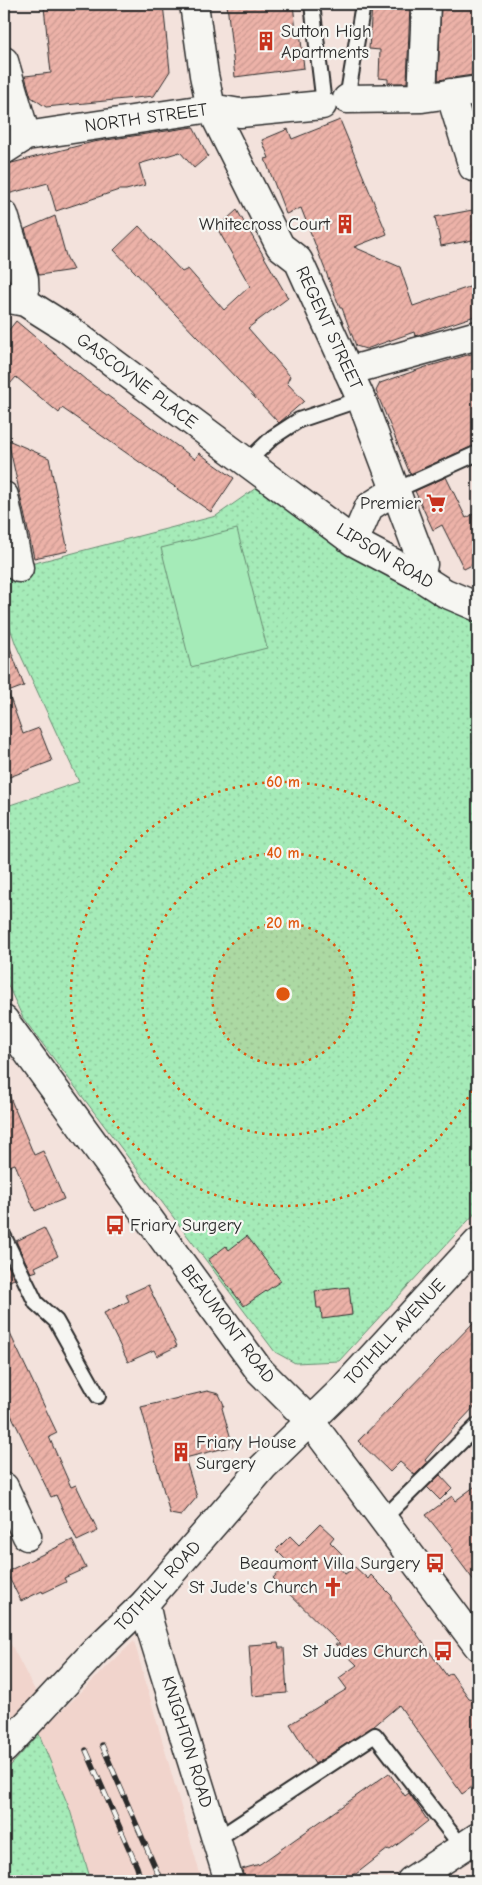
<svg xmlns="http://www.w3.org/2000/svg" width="482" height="1885" viewBox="0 0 482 1885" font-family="'Comic Neue',sans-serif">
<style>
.built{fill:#f1d4cc}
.green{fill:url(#green-dots);stroke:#688b72}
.pitch{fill:#a5ebb8;stroke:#688b72}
.building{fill:url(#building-hatch);stroke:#2b2b2b}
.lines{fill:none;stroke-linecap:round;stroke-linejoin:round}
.service-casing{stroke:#2b2b2b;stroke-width:18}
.minor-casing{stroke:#2b2b2b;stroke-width:31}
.secondary-casing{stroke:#2b2b2b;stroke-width:31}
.service{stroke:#f6f6f2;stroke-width:14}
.minor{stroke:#f6f6f2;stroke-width:28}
.secondary{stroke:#f6f6f2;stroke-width:28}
.rail-casing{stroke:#2b2b2b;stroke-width:5.5}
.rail{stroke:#f6f6f2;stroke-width:4;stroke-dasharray:11;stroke-linecap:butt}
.ring{fill:none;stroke:#df570e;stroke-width:2.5;stroke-dasharray:2.5 5}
.labels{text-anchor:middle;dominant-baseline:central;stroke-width:4.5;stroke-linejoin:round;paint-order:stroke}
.poi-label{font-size:18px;fill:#2b2b2b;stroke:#f6f6f2;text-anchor:end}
.street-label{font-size:18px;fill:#2b2b2b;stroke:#f6f6f2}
.centre{fill:#df570e;stroke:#f6f6f2;stroke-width:2.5}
.ring-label{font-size:15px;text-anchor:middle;font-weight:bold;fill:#df570e;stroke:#f6f6f2;stroke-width:4.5;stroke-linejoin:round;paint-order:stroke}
</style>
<defs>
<pattern id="green-dots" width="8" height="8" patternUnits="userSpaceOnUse" patternTransform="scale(1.25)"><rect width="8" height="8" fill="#a5ebb8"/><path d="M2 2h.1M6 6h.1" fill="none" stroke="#8eca9e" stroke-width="1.8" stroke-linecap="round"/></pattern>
<pattern id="building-hatch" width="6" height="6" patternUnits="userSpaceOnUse" patternTransform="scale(1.25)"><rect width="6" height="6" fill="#ecb2a8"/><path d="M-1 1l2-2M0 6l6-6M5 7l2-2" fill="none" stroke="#cb9991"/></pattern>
</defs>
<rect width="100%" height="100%" fill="#f3e2dc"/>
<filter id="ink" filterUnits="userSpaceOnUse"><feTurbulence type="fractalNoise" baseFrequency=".02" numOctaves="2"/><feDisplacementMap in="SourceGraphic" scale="10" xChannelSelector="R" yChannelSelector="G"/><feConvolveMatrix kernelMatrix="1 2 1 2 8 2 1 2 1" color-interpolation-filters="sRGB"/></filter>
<g filter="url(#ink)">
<path class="built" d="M4,1631l47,90 83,-80 68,240h-111l-21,-71 -32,-75 -34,38z"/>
<path class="green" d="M266,481l212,132v597l-139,151 -44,2 -20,-11 -252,-334 -19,-41v-170l75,-25 -63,-137 -12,-34v-40l212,-55z
M39,1734l31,76 21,71h-87v-108z"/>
<path class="pitch" d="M237,529l30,119 -76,19 -30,-119z"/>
<path class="building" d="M71,4h92l7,67 -16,25 -108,11 -15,-10 -6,-21 26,-3 -7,-66z
M227,4h66l3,27h4l4,37 -69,9z
M372,4h38l-3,79h-19v-4l-9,-1 1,-28 -11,-1z
M441,4h37l-1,40h-4v31l-35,5z
M340,120l47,114 -33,13 46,20 13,39 65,-22v31l-63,21 -1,-4 -48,17 -10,-3 -14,-38h-2l-39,-100 -15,6 -21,-55 4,-1 -7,-18 26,-11 4,10z
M193,127l15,29 -14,12 -14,-16 -41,12 6,21 -19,5h-7l-63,21 -8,-28 -44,12v-30l89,-23z
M478,209v30l-37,7 -6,-29z
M237,210l51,88 -40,30 42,48 -3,7 17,18 -25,22 -165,-173 25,-24 43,46 6,-3 36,41 26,-24 -33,-58z
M55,216l11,40 7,14 -34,5 -14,-46z
M16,321l70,59 109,79 4,-6 35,25 -23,34 -149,-104 -3,5 -43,-36 -12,14v-55z
M478,352v92l-68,30 -34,-83 4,-8 46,-16z
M8,440l41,18 19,93 -34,7z
M446,477l20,41 12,-6v50l-14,7 -22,-44 -9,5 -18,-39z
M6,637l18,49 -16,6 15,42 16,-6 13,33 -48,18v-141z
M4,1083l30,72 9,-4 21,48 -29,12 -20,-47 -11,4z
M44,1228l14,28 -23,11 2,4 -6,2 -15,-32z
M247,1236l34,45 -37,25 -36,-46 18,-14 3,4z
M4,1257l12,24 -2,-2 -10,5z
M148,1285l29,61 -20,10 -3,-6 -26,12 -24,-49 25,-12 -3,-6z
M349,1287l3,28 -30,4 -1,-11h-4l-2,-17z
M478,1318v85l-40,42 -13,15 2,3 -12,12 -15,-13 -10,10 -32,-31z
M4,1321l53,112 -8,4 22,50 5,-2 22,46 -21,10 -21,-46 -5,2 -47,-97z
M207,1391l12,3 5,11 -2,3 11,38 -48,12 12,39 -16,19 -11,-2 -29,-107z
M440,1475l12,13 -12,12 -13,-13z
M478,1484v102l-27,-36 2,-1 -27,-34 26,-19 3,5z
M320,1524l14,13 -4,5 14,14 -8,7 9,11 10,-7 13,12 3,-4 21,21 -1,2 56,78 4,-3 18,25 4,1v6l5,7v71l-16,11 -63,-89 -26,22 -58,37 -25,-40 57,-35 -8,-11 18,-13 -22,-21h5l-67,-66 11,-12 -2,-1 4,-5 -10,-10 14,-14 9,9z
M72,1540l14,28 -22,10 2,4 -23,11 -1,-2 -21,10 -15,-29z
M278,1643l1,5h5l3,45 -35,3 -3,-51z
M389,1773l16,23 4,-3 19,28 -23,18 -15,11 -2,-1 -32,25h-2l-11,7h-99l-2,-12 18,-5z"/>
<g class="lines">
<defs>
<path id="service" d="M312,4l11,92 -1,9
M347,99l16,-95
M247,462l26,-25 26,-17 62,-21
M394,491l84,-38
M4,1237l32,66 20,18 42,75
M383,1519l95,-94
M217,1839l158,-104 87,112"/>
<path id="minor" d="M194,4l10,71 7,33 69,138 18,14 63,139 62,165 -3,13
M4,61l22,75
M450,93l23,74 5,-1
M422,98l4,-94
M347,99l75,-1 56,-8
M4,150l22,-14 185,-28 29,5 82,-8
M4,215l20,64 1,23
M4,298l21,4 43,27 286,213 66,35 25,16 33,14
M348,371l130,-36
M4,496l15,72
M354,542l15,-35 25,-16
M4,1020l255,350 51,51 168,225
M4,1487l23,49
M145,1603l5,23 79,255
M411,1881l67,-44"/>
<path id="secondary" d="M4,1749l93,-100 48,-46 118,-136 78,-76 137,-149"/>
</defs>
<use href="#service" class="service-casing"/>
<use href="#minor" class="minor-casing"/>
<use href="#secondary" class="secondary-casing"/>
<use href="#service" class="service"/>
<use href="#minor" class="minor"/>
<use href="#secondary" class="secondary"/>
<defs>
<path id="rail" d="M102,1745l59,136
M86,1750l51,117 4,14"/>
</defs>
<use href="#rail" class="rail-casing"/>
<use href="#rail" class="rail"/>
</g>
</g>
<circle cx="283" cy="994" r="71" fill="#df570e" fill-opacity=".12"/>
<g class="ring">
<circle cx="283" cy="994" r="71"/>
<circle cx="283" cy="994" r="141"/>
<path d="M478 1077A212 212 0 1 1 478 911"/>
</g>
<defs>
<symbol id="building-bare" viewBox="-9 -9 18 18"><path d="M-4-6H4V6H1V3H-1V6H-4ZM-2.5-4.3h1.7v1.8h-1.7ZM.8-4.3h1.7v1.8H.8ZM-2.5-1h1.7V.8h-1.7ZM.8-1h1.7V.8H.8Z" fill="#c8321e" stroke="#f6f6f2" stroke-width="2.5" paint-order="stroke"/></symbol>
<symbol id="supermarket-bare" viewBox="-9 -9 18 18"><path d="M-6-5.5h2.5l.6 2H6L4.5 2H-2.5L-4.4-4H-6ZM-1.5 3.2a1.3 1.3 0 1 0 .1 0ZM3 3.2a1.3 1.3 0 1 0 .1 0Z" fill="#c8321e" stroke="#f6f6f2" stroke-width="2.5" paint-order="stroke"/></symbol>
<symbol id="bus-bare" viewBox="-9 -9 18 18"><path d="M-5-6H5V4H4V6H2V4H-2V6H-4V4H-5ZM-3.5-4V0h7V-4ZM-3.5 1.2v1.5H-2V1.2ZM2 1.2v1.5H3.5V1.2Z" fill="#c8321e" stroke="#f6f6f2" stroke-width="2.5" paint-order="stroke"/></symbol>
<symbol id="church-bare" viewBox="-9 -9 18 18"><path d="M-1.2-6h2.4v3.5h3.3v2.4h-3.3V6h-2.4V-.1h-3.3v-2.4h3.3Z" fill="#c8321e" stroke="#f6f6f2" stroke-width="2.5" paint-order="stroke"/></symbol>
</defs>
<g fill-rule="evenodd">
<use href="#building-bare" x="252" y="27" width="28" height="28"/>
<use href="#building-bare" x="331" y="210" width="28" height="28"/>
<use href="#supermarket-bare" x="422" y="489" width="28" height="28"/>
<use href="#bus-bare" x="101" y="1211" width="28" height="28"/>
<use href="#building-bare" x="167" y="1438" width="28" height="28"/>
<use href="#bus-bare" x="421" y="1549" width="28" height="28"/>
<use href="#church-bare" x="319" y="1573" width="28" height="28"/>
<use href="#bus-bare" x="429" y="1637" width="28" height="28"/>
</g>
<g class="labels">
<g class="poi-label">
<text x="281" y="31" text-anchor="start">Sutton High<tspan x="281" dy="21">Apartments</tspan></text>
<text x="330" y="224">Whitecross Court</text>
<text x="421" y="503">Premier</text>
<text x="130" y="1225" text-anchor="start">Friary Surgery</text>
<text x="196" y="1442" text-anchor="start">Friary House<tspan x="196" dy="21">Surgery</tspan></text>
<text x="420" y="1563">Beaumont Villa Surgery</text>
<text x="318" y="1587">St Jude's Church</text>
<text x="428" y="1651">St Judes Church</text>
</g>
<g class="street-label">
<text transform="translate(146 118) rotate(-8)">NORTH STREET</text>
<text transform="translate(329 328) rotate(65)">REGENT STREET</text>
<text transform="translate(137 381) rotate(37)">GASCOYNE PLACE</text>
<text transform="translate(385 556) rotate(31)">LIPSON ROAD</text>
<text transform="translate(228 1324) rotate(53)">BEAUMONT ROAD</text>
<text transform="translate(395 1332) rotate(-47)">TOTHILL AVENUE</text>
<text transform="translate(158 1586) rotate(-47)">TOTHILL ROAD</text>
<text transform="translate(187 1742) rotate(73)">KNIGHTON ROAD</text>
</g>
</g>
<circle cx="283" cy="994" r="8" class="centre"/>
<g class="ring-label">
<text x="283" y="787">60 m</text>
<text x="283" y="858">40 m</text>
<text x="283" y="928">20 m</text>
</g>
<rect width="482" height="1885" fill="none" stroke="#f6f6f2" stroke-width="20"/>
<rect x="10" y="10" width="462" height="1865" fill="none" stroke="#2b2b2b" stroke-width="2" filter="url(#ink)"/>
</svg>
